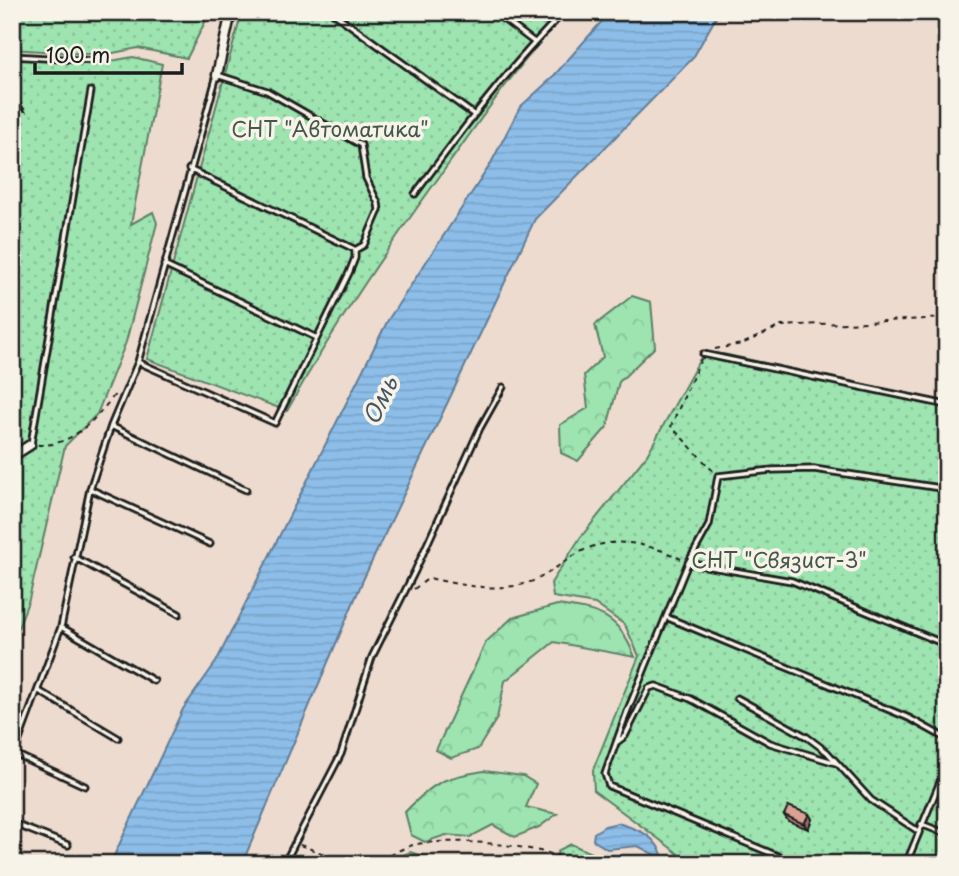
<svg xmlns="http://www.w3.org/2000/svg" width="959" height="876" viewBox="0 0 959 876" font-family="'Playpen Sans',sans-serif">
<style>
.forest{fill:url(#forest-crowns);stroke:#5c8066;stroke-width:2}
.garden{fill:url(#garden-dots);stroke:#5c8066;stroke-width:2}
.water{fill:url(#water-rules);stroke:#607d97;stroke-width:2}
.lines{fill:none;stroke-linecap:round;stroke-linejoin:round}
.lane-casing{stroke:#1c1c1c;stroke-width:9}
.street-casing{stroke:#1c1c1c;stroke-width:13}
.path{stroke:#1c1c1c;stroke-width:2;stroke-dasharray:5 5;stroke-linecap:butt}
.lane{stroke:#f7f3e8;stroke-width:3.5}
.street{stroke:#f7f3e8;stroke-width:8}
.wall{fill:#bb8b7f;stroke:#1c1c1c;stroke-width:2}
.shaded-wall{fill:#997168;stroke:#1c1c1c;stroke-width:2}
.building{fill:#daa294;stroke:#1c1c1c;stroke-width:2}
.labels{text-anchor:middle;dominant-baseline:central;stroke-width:7;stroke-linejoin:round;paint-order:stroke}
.park-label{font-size:21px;fill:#435849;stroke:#f7f3e8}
.water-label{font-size:23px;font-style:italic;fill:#445564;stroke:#f7f3e8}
</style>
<defs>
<pattern id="forest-crowns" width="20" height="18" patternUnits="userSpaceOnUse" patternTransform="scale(1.75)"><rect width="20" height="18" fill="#9de4b1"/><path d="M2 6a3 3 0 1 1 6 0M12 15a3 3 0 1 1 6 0" fill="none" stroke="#87c398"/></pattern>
<pattern id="garden-dots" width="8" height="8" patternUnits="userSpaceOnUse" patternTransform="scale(1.75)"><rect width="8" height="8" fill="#9de4b1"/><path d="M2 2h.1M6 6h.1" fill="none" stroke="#87c398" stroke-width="1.8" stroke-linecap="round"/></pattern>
<pattern id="water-rules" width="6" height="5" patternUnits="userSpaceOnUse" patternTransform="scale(1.75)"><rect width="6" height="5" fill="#8dbee9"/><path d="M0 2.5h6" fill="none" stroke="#79a3c7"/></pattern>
</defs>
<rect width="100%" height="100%" fill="#eedbcf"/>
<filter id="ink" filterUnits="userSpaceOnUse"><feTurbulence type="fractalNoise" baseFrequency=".0143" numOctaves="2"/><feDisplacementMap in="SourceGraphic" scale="14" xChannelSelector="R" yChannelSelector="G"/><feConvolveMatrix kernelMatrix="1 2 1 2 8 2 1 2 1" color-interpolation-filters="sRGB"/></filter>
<g filter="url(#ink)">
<path class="forest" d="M632,296l19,6 4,45 -36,35 -12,45 -29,34 -17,-8 -1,-28 28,-17 -4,-33 19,-18 -8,-32z
M557,605c44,6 60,9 78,52l-81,-15 -49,39 -8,37 -19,31 -27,9 -15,-8 50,-108 26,-24z
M484,771l39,5 13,8 -10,23 31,7 -18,13 -24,10 -22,-12 -23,12 -24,-2 -21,7 -14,-7 -6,-23c29,-30 38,-35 79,-41z
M410,852l37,12h-64z"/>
<path class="garden" d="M12,12h198l-23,46 -49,-10 -35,7 -91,-6z
M242,12h326c-45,46 -81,98 -118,150 -59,81 -115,162 -163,249l-140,-52z
M133,57l29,7 -31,160 22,-12 4,11 -31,119 -29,72 -32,32 -36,153 -17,45v-585l88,4z
M723,354l224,48v462h-259l-13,-13 -81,-60 -1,-21 46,-114 -14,-31 -30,-21 -42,-7 -2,-14 29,-45 67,-83 53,-96z
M571,844l45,20h-64l7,-14z"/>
<path class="water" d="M610,12h109l-26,46 -158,161 -172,361 -121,284h-132l73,-155 33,-47 172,-342 102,-155 30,-58 31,-28z
M618,823c23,7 39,13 46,37l-26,-14 -31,3 -14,-9 1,-7 11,-7z"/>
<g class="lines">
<defs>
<path id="lane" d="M332,12l141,102
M494,12l40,30
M12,56l84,5
M189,169l165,80
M415,194c47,-64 93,-126 149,-182
M164,265l153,73
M703,354l244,51
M111,426l135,64
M31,444l60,-353
M90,489l120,55
M74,557l105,57
M688,563l104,18 155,64
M666,617l243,101 38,21
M61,627l93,54
M39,691l79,47
M737,698l70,39 20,15 44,48 47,31
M617,742l8,-6 24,-48 7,-2 35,13 79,44 66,20
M15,754l70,32
M12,759l49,-132 29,-138 21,-63 27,-64 79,-287 50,16 94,54 5,33 12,25 1,7 -15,35 -9,5v8l-6,15 -74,150 -137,-61
M12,823l56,22
M921,824l26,10
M284,864l57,-110 31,-97 43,-86 65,-143 23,-41
M560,864l7,-5 20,5
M797,864l-188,-78 -4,-12 22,-62 61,-149 21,-38 9,-49 54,-6 42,-1 133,20
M906,864l41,-99"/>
<path id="street" d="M217,75l14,-63
M12,452h7l11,-7"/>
</defs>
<use href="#lane" class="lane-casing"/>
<use href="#street" class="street-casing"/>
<path class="path" d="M715,349l27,-5 39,-18 166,-8
M701,359l-30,67 42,45
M38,445c36,1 58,-27 79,-53
M414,589l15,-11c31,7 60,13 91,7 24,-5 41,-23 62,-34 32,-16 69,-7 99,8
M300,845l51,19
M372,864c14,-6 30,-17 45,-20 40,-6 103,0 141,12"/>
<use href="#lane" class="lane"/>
<use href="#street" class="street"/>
</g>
<path class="wall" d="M12,97l5,1 8,13 -13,-4z
M809,814l3,5 -4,10 -20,-8 -4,-6z"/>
<path class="shaded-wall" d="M809,814l3,5 -4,10 -4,-5z"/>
<path class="building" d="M12,97l5,1 6,10 -11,-3z
M788,806l21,8 -5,10 -20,-9z"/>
</g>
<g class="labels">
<g class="park-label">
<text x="330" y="128">СНТ "Автоматика"</text>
<text x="779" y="559">СНТ "Связист-3"</text>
</g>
<g class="water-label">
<text transform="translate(379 400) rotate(-64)">Омь</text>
</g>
</g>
<rect width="959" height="876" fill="none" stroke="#f7f3e8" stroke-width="42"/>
<rect x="21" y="21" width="917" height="834" fill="none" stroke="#1c1c1c" stroke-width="2.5" filter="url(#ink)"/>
<path d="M35 63v10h147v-10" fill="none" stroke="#1c1c1c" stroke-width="3.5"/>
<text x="46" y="63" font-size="21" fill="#1c1c1c" stroke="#f7f3e8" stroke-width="5" paint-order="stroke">100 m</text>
</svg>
